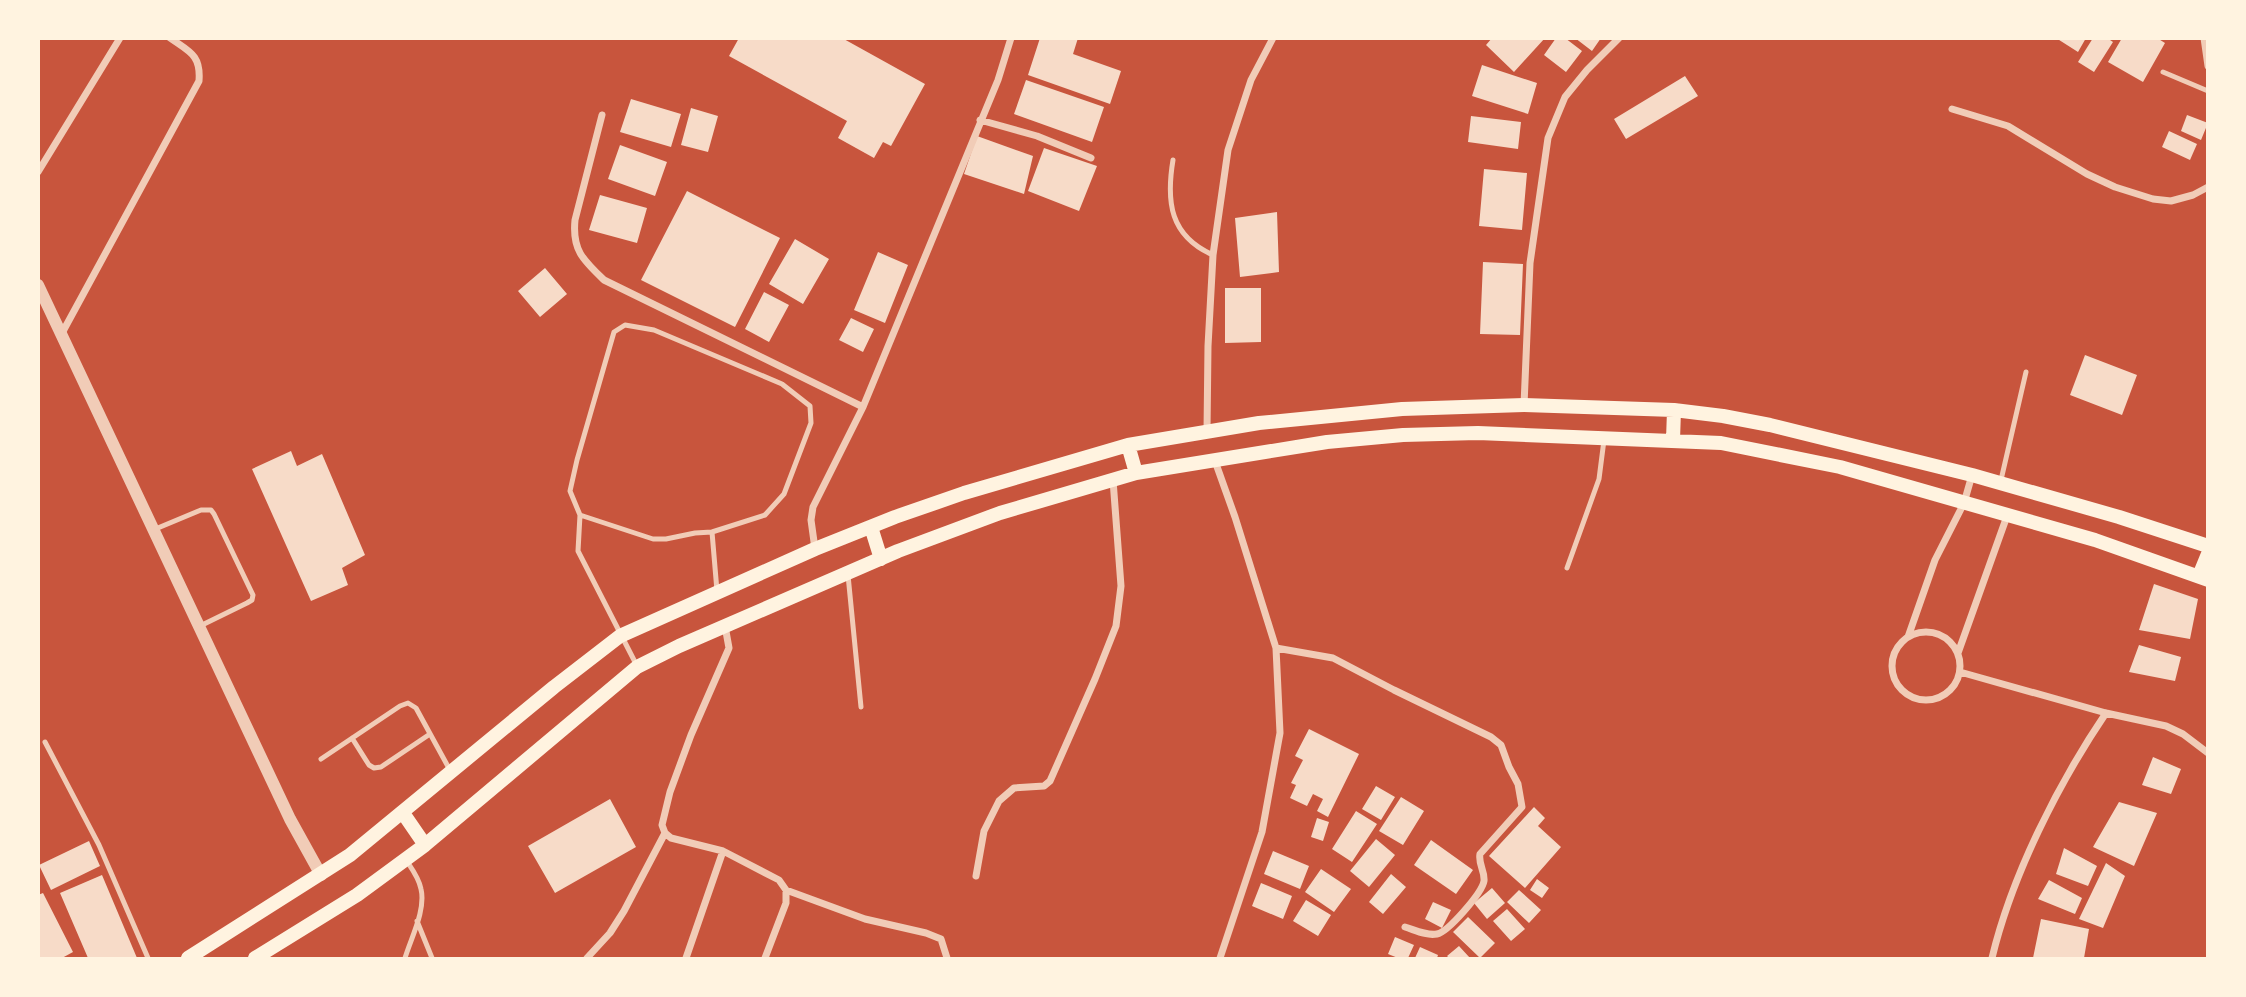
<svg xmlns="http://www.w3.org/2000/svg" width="2246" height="997" viewBox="0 0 2246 997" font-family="'Archivo Narrow',sans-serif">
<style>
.building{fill:#f7dbc8}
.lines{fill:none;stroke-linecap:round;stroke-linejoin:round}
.service{stroke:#f1ccb7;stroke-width:5}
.minor{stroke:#f1ccb7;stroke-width:7}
.tertiary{stroke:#f1ccb7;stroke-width:12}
.secondary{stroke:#fff3e0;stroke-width:14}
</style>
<rect width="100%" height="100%" fill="#c8553d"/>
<path class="building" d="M739,38h103l83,46 -34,62 -8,-4 -9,16 -36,-20 9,-17 -118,-65z
M1040,38h38l-5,16 48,17 -11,33 -82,-29z
M1492,38h53l-31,34 -28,-27z
M1556,38h9l17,13 -16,21 -22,-17z
M1575,38h26l-9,13z
M2056,38h30l-8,14z
M2093,38h14l6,4 -19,30 -16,-10z
M2122,38h35l8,5 -22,39 -35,-20z
M1482,65l55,18 -9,31 -56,-18z
M1685,76l13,20 -72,43 -12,-20z
M1026,80l78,27 -12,35 -78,-28z
M631,99l50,15 -10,33 -51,-15z
M691,108l27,8 -10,36 -27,-7z
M2187,115l21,8 -7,17 -20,-9z
M1471,116l50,6 -3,27 -50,-7z
M2169,131l28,13 -7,16 -28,-13z
M977,136l56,20 -9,38 -60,-20z
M620,145l47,17 -12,34 -47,-17z
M1044,148l53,18 -18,45 -51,-20z
M1484,169l43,4 -5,57 -43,-4z
M687,191l93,47 -45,89 -94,-47z
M600,195l47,13 -10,35 -48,-13z
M1277,212l2,60 -39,5 -5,-59z
M795,239l34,20 -26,45 -34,-20z
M878,252l30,13 -23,58 -31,-13z
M1483,262l40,2 -3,71 -40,-1z
M545,268l22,26 -27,23 -22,-26z
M1225,288h36v54l-36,1z
M764,292l25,13 -20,37 -24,-13z
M851,318l23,11 -11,23 -24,-12z
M2085,355l52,20 -15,40 -52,-20z
M291,451l6,15 25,-12 43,101 -23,13 6,17 -37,16 -59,-132z
M2154,584l44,15 -8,40 -51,-9z
M2139,645l42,12 -6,24 -46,-9z
M1309,729l50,25 -31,63 -11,-6 6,-12 -10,-5 -6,12 -17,-8 6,-13 -5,-2 12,-23 -8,-4z
M2153,757l28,12 -10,25 -29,-9z
M1376,786l19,11 -14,23 -19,-11z
M1401,797l23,14 -21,34 -24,-14z
M610,799l26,48 -81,46 -27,-47z
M2119,802l38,11 -23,53 -41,-19z
M1534,807l11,11 -7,8 23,21 -36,41 -36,-32z
M1356,811l21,13 -25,38 -20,-13z
M1317,818l12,4 -6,19 -12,-4z
M1376,839l19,16 -26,32 -19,-16z
M1431,840l42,30 -17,24 -42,-29z
M89,841l11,25 -49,24 -12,-25z
M2064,848l33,18 -9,20 -32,-12z
M1273,851l36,15 -9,23 -36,-15z
M2106,863l19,13 -22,52 -24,-9z
M1321,869l30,20 -17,23 -29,-20z
M1391,874l15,13 -23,27 -14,-12z
M102,875l35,83h-49l-28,-65z
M1537,879l12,9 -7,10 -12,-8z
M2049,880l33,18 -7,16 -37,-15z
M1261,883l31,13 -9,23 -31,-13z
M1492,888l13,15 -18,16 -13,-16z
M1519,890l22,20 -12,13 -22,-21z
M43,893l30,59 -11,6h-24v-63z
M1306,900l25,15 -13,21 -25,-15z
M1433,902l18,8 -9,18 -17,-9z
M1507,909l18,20 -14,12 -18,-20z
M1468,917l27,26 -15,15 -27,-26z
M2041,919l48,10 -5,29h-51z
M1395,937l19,8 -6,13h-10l-10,-4z
M1459,946l11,12h-21l-2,-2z
M1420,947l18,8 -1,3h-22z"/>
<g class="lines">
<path class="service" d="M2163,72l45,19
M1173,160c-7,42 -3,76 40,95
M625,325l29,5 128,54 28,22 1,17 -27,71 -19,21 -53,17 -17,1 -29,6h-13l-73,-24 -10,-24 7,-31 37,-128z
M2001,480l25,-108
M580,515l-2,36 58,113
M153,530l48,-20h10l3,4 39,81 -1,5 -5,3 -47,23
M712,532l5,59
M1567,568l32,-89 5,-39
M848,575l13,132
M352,738l17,27 5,3 7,-1 49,-33
M45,742l54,103 49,113
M321,759l79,-53 8,-3 8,5 35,64
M417,921l15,37
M405,958c6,-20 21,-48 16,-69 -2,-11 -9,-20 -15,-29"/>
<path class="minor" d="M2204,38l4,28
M1952,109l56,17 79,48 28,13 38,12 18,2 22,-6 15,-8
M602,115l-27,105c-3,30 8,40 29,60l259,127
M980,120l57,16 54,22
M38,172l82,-134
M61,335l138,-254c2,-26 -9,-29 -29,-43
M1524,405l6,-142 18,-125 17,-41 22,-27 32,-32
M1207,431l1,-85 5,-91 15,-105 23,-70 22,-42
M1215,461l20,56 41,131 4,85 -18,99 -42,126
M815,549l-4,-29 2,-13 50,-100 135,-327 13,-42
M725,626l4,22 -38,87 -21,57 -8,33 3,8 6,5 52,13 56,29 7,10v13l-21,55
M1892 666a34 34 0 1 1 68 0a34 34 0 1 1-68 0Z
M1908,637l27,-77 29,-57 8,-28
M1276,648l57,10 61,32 97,47 10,8 8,22 9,17 4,23 -42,47c-2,10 5,17 4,27 -2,12 -36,51 -47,53 -11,2 -22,-4 -32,-7
M1958,653l49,-137
M1960,672l146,41 60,13 17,8 25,19
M976,876l8,-45 15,-30 15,-13 30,-2 6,-5 45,-102 21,-53 5,-40 -8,-106
M786,890l79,29 61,14 15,6 6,19
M587,958l23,-25 14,-22 41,-78
M686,958l37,-107
M1992,958c20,-83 66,-174 114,-245"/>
<path class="tertiary" d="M38,285l252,534 31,56"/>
<path class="secondary" d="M1673,440l1,-30
M1128,445l8,28
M871,527l10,32
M2199,576l9,-22
M403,813l22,32
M188,958l162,-103 204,-168 66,-51 195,-87 80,-32 69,-24 164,-48 131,-22 143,-14 122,-4 150,5 49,6 47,9 202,50 147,42 89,29
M255,958l102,-63 68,-50 212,-178 42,-21 219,-95 102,-38 136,-40 191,-31 76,-7 75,-2 243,10 119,24 255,73 113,40"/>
</g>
<rect width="2246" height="997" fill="none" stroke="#fff3e0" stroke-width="80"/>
</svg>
